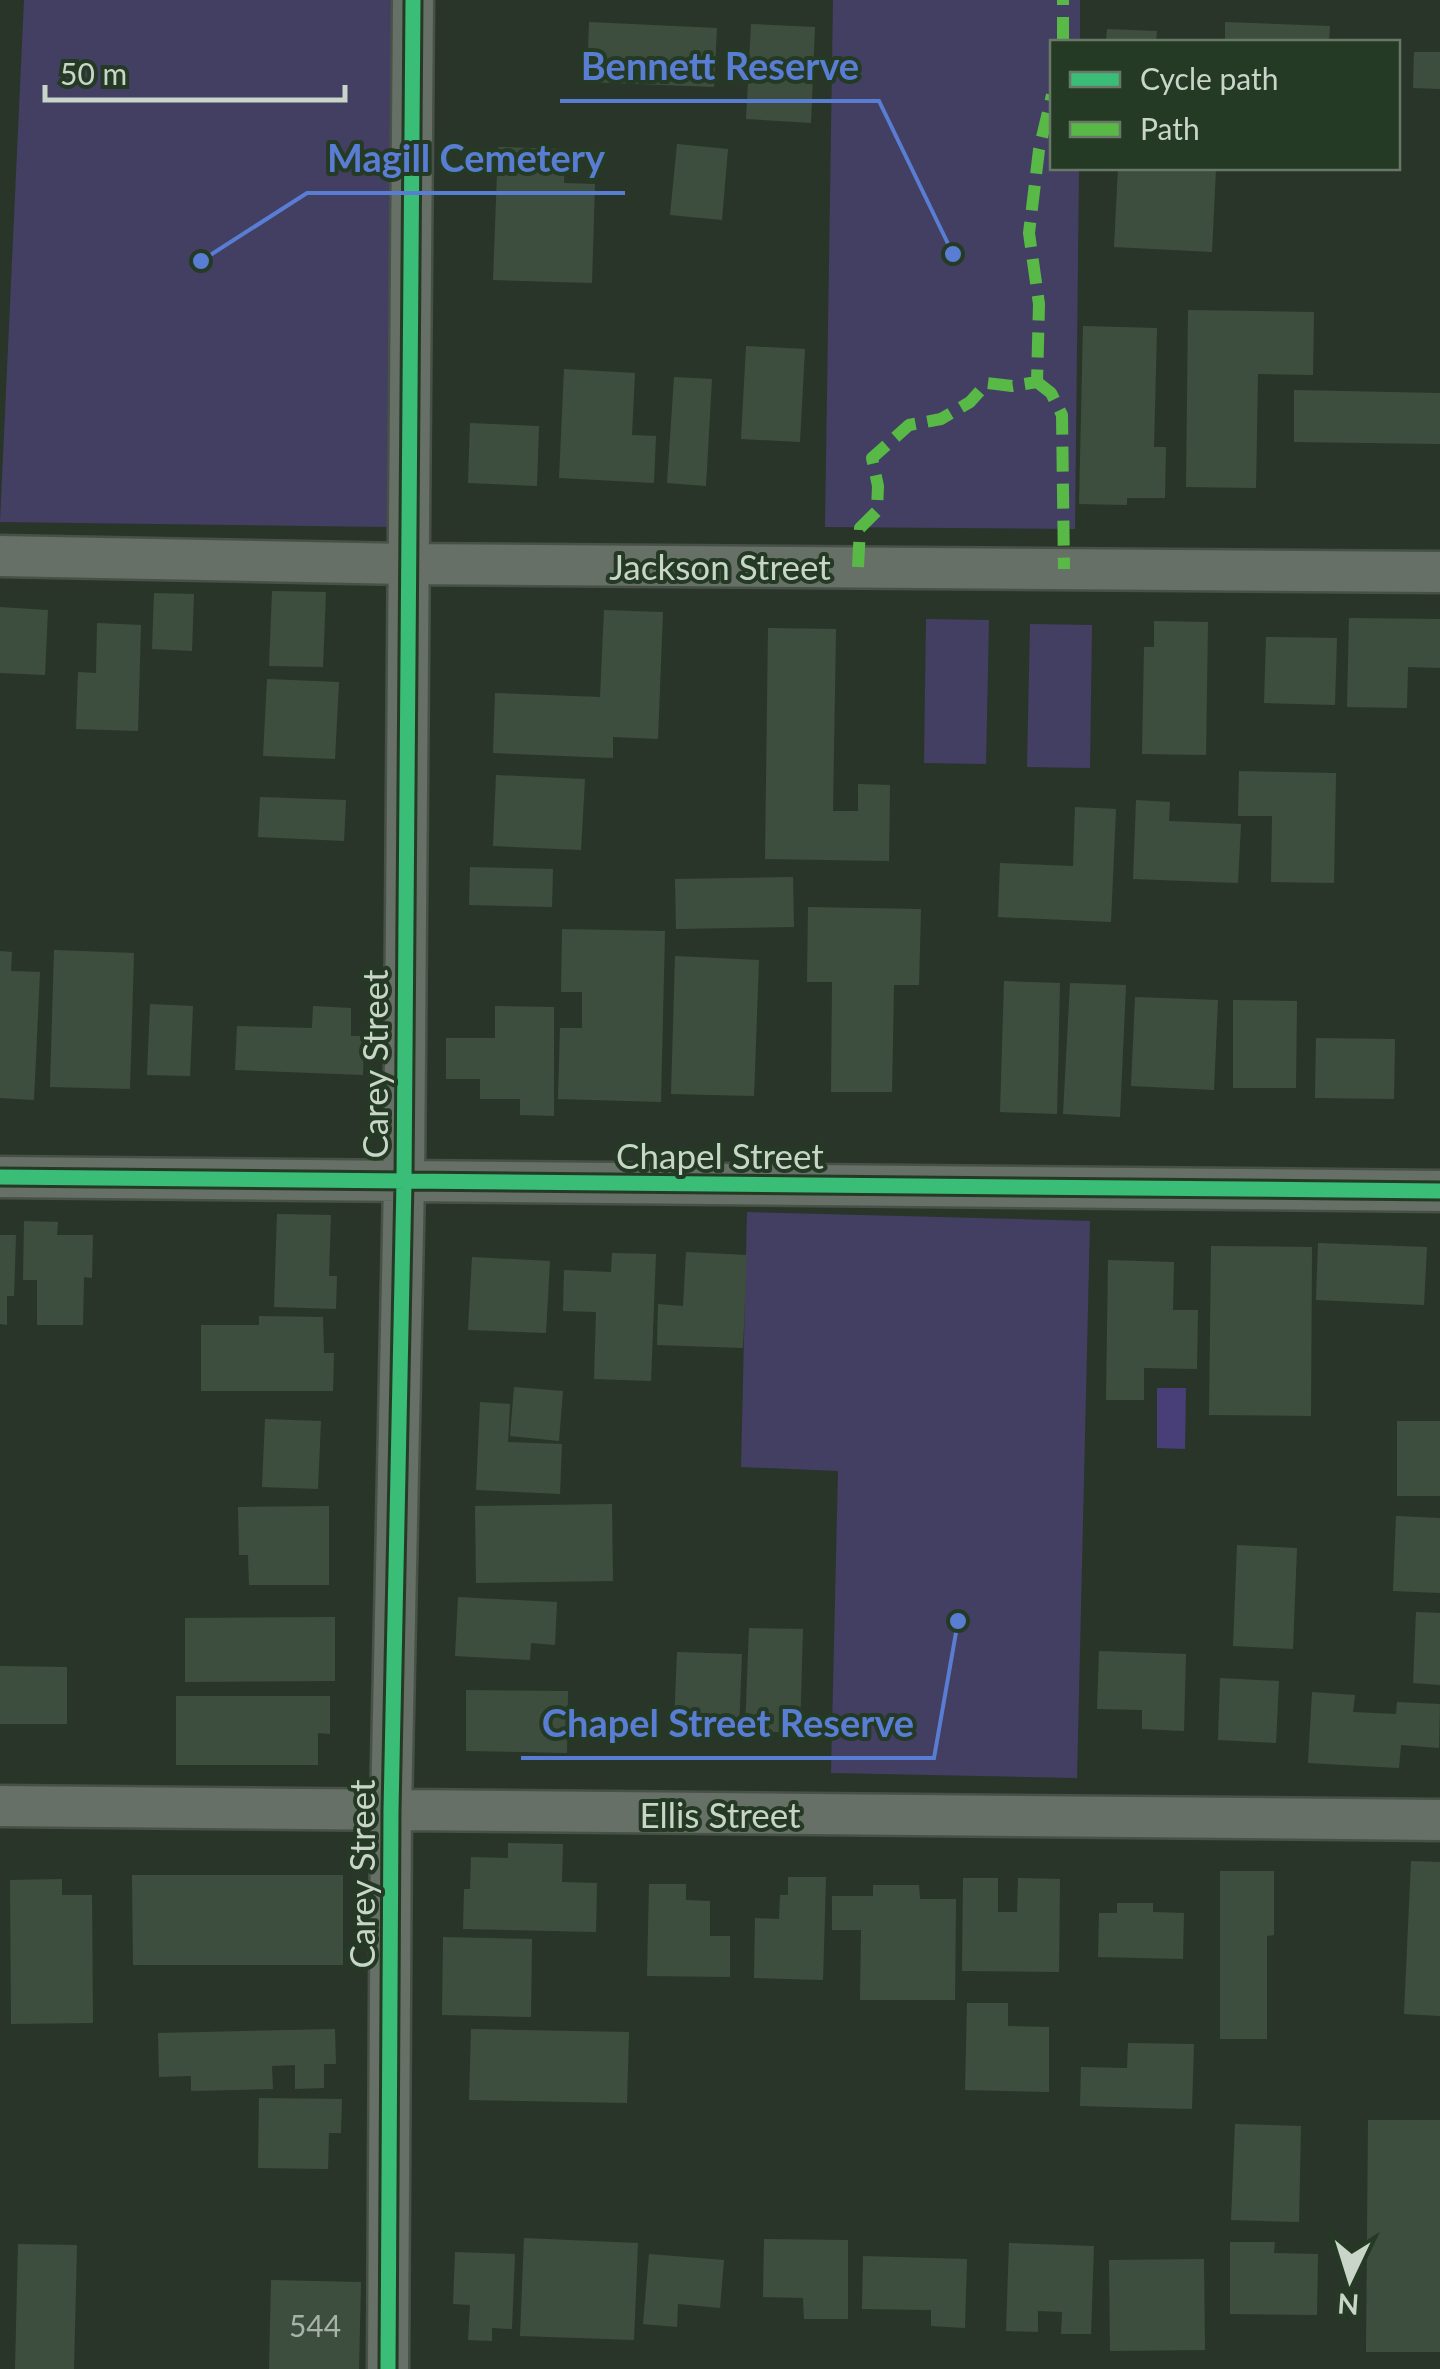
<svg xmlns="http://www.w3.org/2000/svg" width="1440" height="2369" viewBox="0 0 1440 2369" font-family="Lato,sans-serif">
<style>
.green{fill:#433f62}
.water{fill:#483e78}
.building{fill:#3e4e3e}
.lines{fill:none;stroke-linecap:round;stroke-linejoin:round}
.minor-casing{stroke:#475147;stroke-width:45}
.minor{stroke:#667066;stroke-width:40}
.quiet{stroke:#58b947;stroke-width:12;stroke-dasharray:25 12;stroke-linecap:butt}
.cycleway-casing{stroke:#253a25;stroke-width:21}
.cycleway{stroke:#3abd76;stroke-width:15}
.labels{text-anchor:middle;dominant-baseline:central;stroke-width:8;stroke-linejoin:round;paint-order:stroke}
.number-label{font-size:30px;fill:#a6b3a6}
.street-label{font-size:35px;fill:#c9d5c8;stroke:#253a25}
.leader{fill:none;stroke:#597dd2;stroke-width:4}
.callout-dot{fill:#597dd2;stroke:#253a25;stroke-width:4}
.callout-label{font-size:38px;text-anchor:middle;font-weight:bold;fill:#597dd2;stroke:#253a25;stroke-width:8;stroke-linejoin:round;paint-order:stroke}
</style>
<rect width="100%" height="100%" fill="#2a352a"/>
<path class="green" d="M24,0h370l-7,527 -387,-5z
M833,0h247v42h-28v126h27l-4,361 -250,-2z
M926,619l63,1 -3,144 -62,-1z
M1030,624l62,1 -2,143 -63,-1z
M747,1212l343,9 -13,557 -246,-5 7,-302 -97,-4z"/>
<path class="water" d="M1157,1388h29l-1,61 -28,-1z"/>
<path class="building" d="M589,22l128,6 -3,59 -127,-5z
M1225,22l105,4 -1,16h-104z
M751,24l64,3 -4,96 -65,-4z
M1107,29l50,2 -1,11h-50z
M1414,52h26v37l-27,-1z
M677,144l51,5 -6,71 -52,-5z
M498,147l67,2 -1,34 31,1 -3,99 -99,-3z
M1118,168h98l-4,84 -98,-5z
M1188,310l126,2 -1,63 -55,-1 -2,114 -70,-1z
M1083,326l74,2 -3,119h12l-1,51h-38v7l-48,-1z
M746,346l59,3 -5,93 -59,-3z
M564,369l71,4 -3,62 24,1 -2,47 -95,-5z
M674,377l38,2 -6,107 -39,-3z
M1294,390l146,3v51l-146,-2z
M470,423l69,3 -2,60 -69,-3z
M272,591l54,1 -3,75 -54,-1z
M154,593l40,1 -2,57 -40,-2z
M0,607l48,3 -3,65 -45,-2z
M604,610l59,2 -5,127 -45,-2v21l-120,-5 2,-60 105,4z
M1349,618l91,1v49l-32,-1 -1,41 -60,-1z
M1154,621l54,1 -2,133 -64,-1 2,-107h10z
M97,623l44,2 -3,106 -62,-2 2,-57 18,1z
M768,628l68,1 -3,182h25v-27l32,1 -1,76 -124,-2z
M1266,637l71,1 -2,67 -71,-2z
M267,679l72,3 -4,77 -72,-3z
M1239,771l97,2 -2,110 -63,-1 1,-66h-34z
M496,775l89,4 -4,71 -88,-4z
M260,797l86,3 -2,41 -86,-4z
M1136,800l34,2 -1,19 72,3 -3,59 -105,-4z
M1075,807l41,2 -5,113 -113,-5 2,-54 73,3z
M470,867l83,2 -1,38 -83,-2z
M793,877l1,50 -118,2 -1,-50z
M808,907l113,2 -2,76h-25l-2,107h-61l1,-110h-25z
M562,929l103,2 -4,171 -103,-3 2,-71h22v-36h-21z
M54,950l80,3 -4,136 -80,-2z
M0,951l12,1 -1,19 29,1 -6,128 -34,-2z
M675,956l84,4 -5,136 -83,-2z
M1004,981l56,2 -3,131 -57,-2z
M1070,983l56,2 -6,132 -57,-3z
M1135,997l83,3 -4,90 -83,-4z
M1233,1000l64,1 -1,87h-63z
M150,1004l43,2 -3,70 -43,-1z
M313,1006l38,2v28h13l-1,39 -128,-5 2,-44 75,2z
M495,1006l59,1v109l-34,-1v-16h-40v-20h-34v-41h49z
M1316,1038l79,1 -1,60 -79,-1z
M277,1214l54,1 -2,61h8l-1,33 -62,-2z
M24,1221l34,1 -1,13h36l-1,43 -8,-1 -1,48h-46v-45h-14z
M0,1235h16l-2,61h-7v29l-7,-1z
M1318,1243l109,4 -3,58 -108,-5z
M1211,1246l101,1 -1,169 -102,-1z
M686,1252l61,3 -4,93 -86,-3 1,-41 25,2z
M612,1253l44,1 -5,127 -57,-2 2,-67 -33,-1 1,-41 47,2z
M472,1257l78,4 -4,72 -78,-3z
M1108,1260l66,2 -1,48h25l-1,59 -53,-1v32h-38z
M259,1316l64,1 1,36h10l-1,38h-132v-66h58z
M514,1387l49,4 -4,50 -49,-5z
M480,1402l30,2 -2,38 54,2 -2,50 -84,-4z
M265,1419l56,2 -3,68 -56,-2z
M1397,1421h43v75h-43z
M612,1504l1,77 -137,2 -1,-77z
M329,1506v79h-80l-1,-30h-9l-1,-48z
M1396,1516l44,2v75l-47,-2z
M1237,1545l60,3 -4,101 -60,-3z
M458,1597l99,5 -2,43 -24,-2 -1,17 -75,-4z
M1416,1612l24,1v72l-27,-2z
M335,1617v64l-150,1v-64z
M749,1628l54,1 -3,104 -55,-2z
M1099,1651l87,3 -2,77 -42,-2v-19l-45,-1z
M677,1652l65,2 -3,76 -65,-4z
M0,1666l67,1v57h-67z
M1220,1678l59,3 -3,62 -58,-3z
M466,1690l102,1 -1,62 -101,-2z
M1312,1692l43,3 -2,17 43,2 1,-12 43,2 -1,44 -38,-3 -2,23 -91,-5z
M176,1696h154v38l-12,-1v32h-142z
M508,1843l55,1 -1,38 35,1 -1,49 -133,-3 1,-40h6l1,-32 37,1z
M1411,1861l29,1v154l-36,-2z
M1220,1871h54v64l-7,1v103h-47z
M132,1875h211v90h-210z
M788,1877h38l-3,103 -69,-2 1,-60 24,1 1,-24h8z
M963,1878h35v34h19l1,-34 42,1 -1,93 -97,-1z
M62,1879v16h30l1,128 -82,1 -1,-144z
M649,1884h37v16l24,1v35h20v41l-83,-1z
M873,1885h46l1,14h36l-1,101h-95l1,-70h-29v-34h41z
M1117,1903h36v9l31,1 -1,46 -85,-2 1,-44h18z
M443,1937l89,2 -1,78 -89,-2z
M967,2003h41v23l41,1v65l-84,-2z
M335,2029l1,35h-12v24l-29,1v-24l-23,1 1,23 -82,2v-15l-32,1 -1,-44z
M471,2029l158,3 -2,71 -158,-3z
M1128,2043l66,1 -2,65 -112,-3 1,-39 46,1z
M259,2098l83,1 -1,34h-12l-1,36 -70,-1z
M1368,2120h72v232h-74z
M1235,2124l66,2 -2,96 -68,-2z
M524,2238l114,5 -4,97 -114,-4z
M764,2239l84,1v79h-44l-1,-21 -40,-1z
M1230,2242h45l-1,11 44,1 -1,61 -87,-1z
M1009,2243l85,3 -3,88h-30l1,-22 -24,-1v21l-32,-1z
M18,2244l59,1 -3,124h-59z
M455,2252l60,2 -3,75 -20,-1v13l-24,-1 2,-35 -17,-1z
M649,2254l75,6 -4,48 -42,-4 -1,23 -34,-3z
M863,2256l104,3 -2,69 -34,-2v-16l-69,-1z
M1204,2259l1,91 -95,1 -1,-91z
M271,2280l90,2 -2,87h-90z"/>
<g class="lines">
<defs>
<path id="minor" d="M0,556l407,8 1033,8
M0,1177l1440,14
M0,1806l1440,14
M388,2369l3,-558 13,-629 9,-1182"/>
</defs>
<use href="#minor" class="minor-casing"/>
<use href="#minor" class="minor"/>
<path class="quiet" d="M1063,42v-42
M1037,382l14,11 11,22 2,154
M858,567l2,-39 17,-17 1,-25 -6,-28 37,-33 32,-6 29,-17 17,-19 25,3 25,-4 2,-78 -10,-71 10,-83 13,-55"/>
<defs>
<path id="cycleway" d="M0,1177l1440,14
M388,2369l3,-558 13,-629 9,-1182"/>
</defs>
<use href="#cycleway" class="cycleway-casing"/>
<use href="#cycleway" class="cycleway"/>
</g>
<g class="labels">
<g class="number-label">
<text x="315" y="2325">544</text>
</g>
<g class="street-label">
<text x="720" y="566">Jackson Street</text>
<text transform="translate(374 1064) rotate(-90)">Carey Street</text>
<text x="720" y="1155">Chapel Street</text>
<text x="720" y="1814">Ellis Street</text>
<text transform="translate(361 1874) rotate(-90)">Carey Street</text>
</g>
</g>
<path class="leader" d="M953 254L879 101H560M201 261L307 193H625M958 1621L934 1758H521"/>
<g class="callout-dot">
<circle cx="953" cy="254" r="10"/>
<circle cx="201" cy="261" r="10"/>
<circle cx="958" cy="1621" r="10"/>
</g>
<g class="callout-label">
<text x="720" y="80">Bennett Reserve</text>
<text x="466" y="172">Magill Cemetery</text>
<text x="728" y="1737">Chapel Street Reserve</text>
</g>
<rect x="1050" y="40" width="350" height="130" fill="#253a25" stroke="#677866" stroke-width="2.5"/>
<rect x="1070" y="72" width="50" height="15" fill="#3abd76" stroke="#677866" stroke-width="2.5"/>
<text x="1140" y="90" font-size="30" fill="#c9d5c8">Cycle path</text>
<rect x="1070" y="122" width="50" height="15" fill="#58b947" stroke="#677866" stroke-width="2.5"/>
<text x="1140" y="140" font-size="30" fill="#c9d5c8">Path</text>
<g transform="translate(1350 2279) rotate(184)" stroke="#253a25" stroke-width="8" paint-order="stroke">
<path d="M0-8L18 38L0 25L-18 38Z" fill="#c9d5c8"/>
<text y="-15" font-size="28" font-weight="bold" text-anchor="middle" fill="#c9d5c8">N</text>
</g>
<path d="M45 85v15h300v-15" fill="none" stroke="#c9d5c8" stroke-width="5"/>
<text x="60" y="85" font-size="30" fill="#c9d5c8" stroke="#253a25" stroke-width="8" paint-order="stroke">50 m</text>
</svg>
